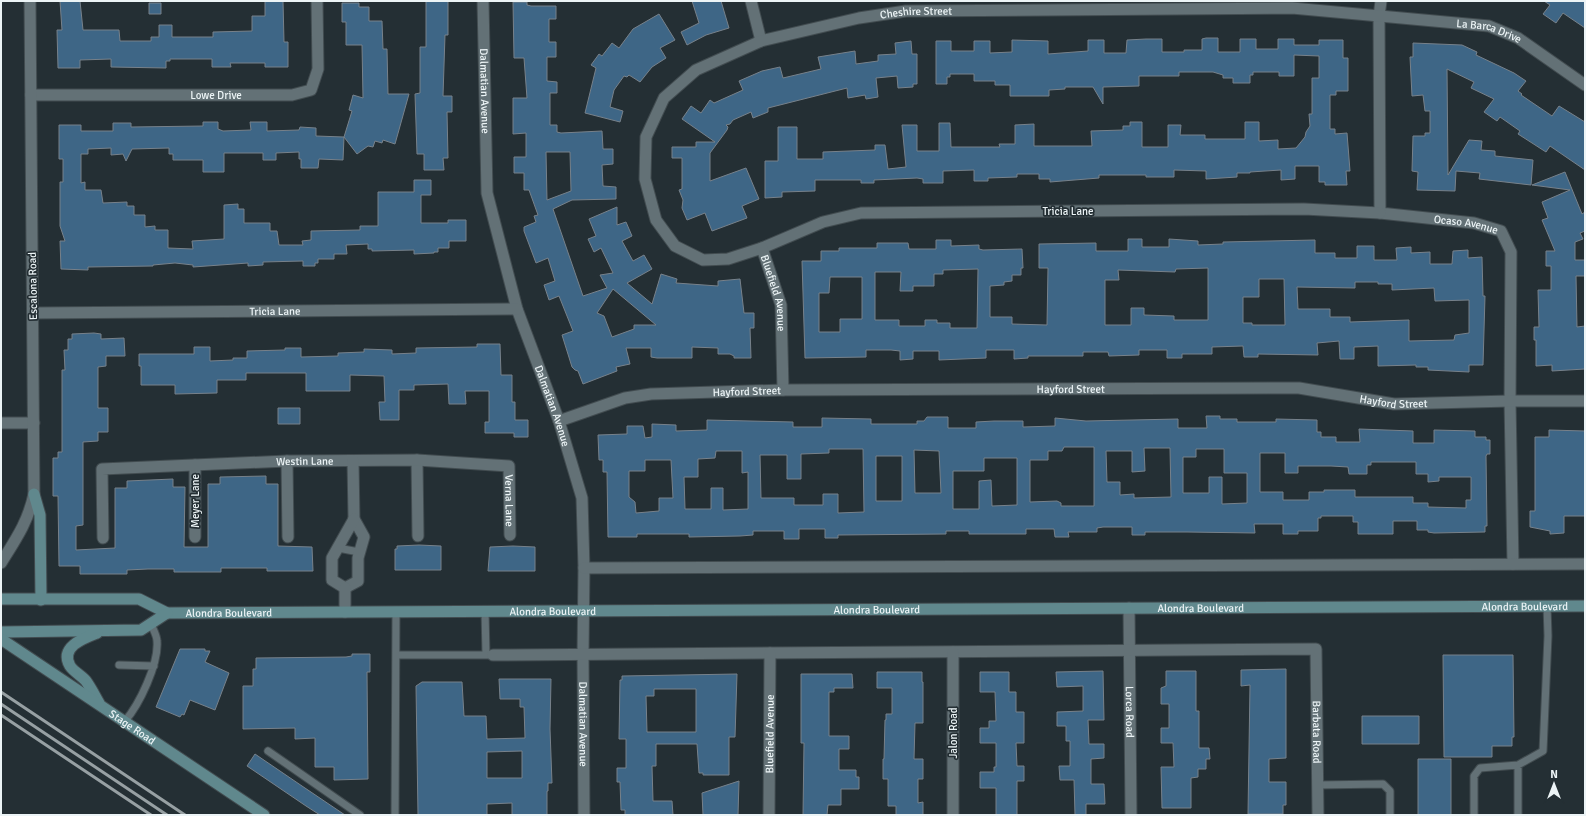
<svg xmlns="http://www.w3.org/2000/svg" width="1586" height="816" viewBox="0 0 1586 816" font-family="Signika,sans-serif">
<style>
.building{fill:#3e6686;stroke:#77818a;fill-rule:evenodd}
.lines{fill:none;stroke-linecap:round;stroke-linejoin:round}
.service-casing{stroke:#424c50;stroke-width:9}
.minor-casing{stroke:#424c50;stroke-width:13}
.secondary-casing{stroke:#424c50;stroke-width:13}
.service{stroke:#637176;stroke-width:7}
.minor{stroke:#637176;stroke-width:11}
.secondary{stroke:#60888d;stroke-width:11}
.rail{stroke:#97a0a3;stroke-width:3}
.labels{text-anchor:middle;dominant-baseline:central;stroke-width:3.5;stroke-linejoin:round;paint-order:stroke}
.street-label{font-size:11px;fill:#ecf4f6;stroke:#242f34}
</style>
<rect width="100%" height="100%" fill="#242f34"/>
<path class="building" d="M60,1h20l3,29h36l1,11h31v-4h8v-12h13v12h41v-5l39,-1v-15h13v-15h18l1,41h4v25h-23v-4h-35l1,4h-19v-8h-42v2h-4v7l-55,-1v-8l-31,1v8h-22l-1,-38h5z
M426,1h22v34h-3l-2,61h9v16h-5l1,46h-5l1,12h-20v-16h-7l-2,-60 5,-1v-46h6z
M692,1h29l8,27 -23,7 -19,10 -6,-13 18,-9z
M1544,1h41v27l-22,-15 -7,10 -13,-9 7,-9z
M513,2h14v3l4,1h25v13h-7v23h7v15h-9v24l10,1v11h-7v32h7v7l4,1 41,-2 1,18h10v15l-11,1 1,21 13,1v12l-44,1 -19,9 30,87 24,-8 -7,-13 13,-2 -12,-25 -7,4 -6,-13 8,-3 -7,-17 28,-12v18l9,-3 6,14 -10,5 11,20 11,-6 8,14 -25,14 25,21 9,-30 16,5 -1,4 42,3v-5l22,-2 4,34h10v15h-4l1,30h-17v-2l-4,-2h-12v-6l-26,-1v11h-35l-6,-1v-9h-25l4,16 -14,3 1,4 -34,13 -5,-13 -3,-1 -3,-3 -10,-32 11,-4 -14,-35 -10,4 -5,-15 11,-4 -7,-23 -12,5 -12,-32v-4l12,-5 -2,-6 4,-1 -9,-25h-5v-17h-10v-16h12v-24l-13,1v-36h14l-3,-40h-10zM546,152h24l1,39 -24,9zM613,289l43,36h-22v4l-22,8 -8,-21 -7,-3z
M149,3h12v11h-12z
M342,3h17v4h10v14h13l1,28h4l1,45h21l-14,50 -12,-4 -1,3 -7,-2 -2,6 -5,-1 -11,8 -13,-17 -1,23 -24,-1 -1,9h-17v-9h-2v-7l-23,1v7h-13v-7h-39v19h-21v-12h-30v-6h-4v-6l-37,1 -6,12 -3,-7 -12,1v-7l-23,1v5h-7v29l4,-1v8h16l2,13 24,-1v4h7v9h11v12l10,-1v4h13v18l25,1 -1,-8 32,-2v-34l14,-1v5h6v14h26v8h7l2,14h24l-1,-4 9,-1v-9l49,-1v-4h18v-34h36v-12h17v15h-10v28h27v-3h18v21h-17v7h-11v4h-4v1l-20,1v-4l-42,1v-2h-4v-5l-22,1 1,9h-13v5h-16v4h-3v3h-12v-5l-40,1v3l-15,1v-3l-55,4v-2l-18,-2 -22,2v1l-65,1v3l-27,-1 -1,-28h5l-5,-15v-44h3v-23h-4v-34h22v6h32v-8h18v4l72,-1v-4h15v7l5,2 28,-1 -1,-8h17v9l32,-1 1,-3 16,1v8l28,1 8,-26 -3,-1 4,-15 10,3 -1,-53h-16v-23h-4z
M659,14l16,26 -15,8 6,10 -14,9 -12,15 -11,-7 -2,2 -3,-1 -10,14 -4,17 13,4 -3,11 -35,-9 11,-45 -5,-3 8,-11 3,2 10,-13 7,5 14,-19z
M1206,38h12v14h22v-13h16v10h22v-10h16v6h25v-5h24v18h5v33h-12v4h-6v34h5v5l12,-1 3,38h-4l1,14h-22v-3h-6v-16h-24v13l-14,1v-10l-31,2v1h-13v4l-31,2v-8l-32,-1v7h-28v-2h-47v3l-49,4v-3h-11v-5h-22v3l-29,1v3h-14v-11l-31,1v12h-20v-4l-6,-1 -43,2v3h-13v-3h-46v11l-33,1v5l-17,1v-37h13v-34h19v32h26v-7l52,-2v-5h10l3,24 18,-2 -4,-42h15v26h22v-28h11l1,24h49l-1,-3h16v-19l19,-1v22h58l-1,-15 32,-1v-4h7v-4h12v25h26v-22h13l-1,10h25v4h40v-17h14v19l19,-1v9l18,-1 9,-11 1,-5 4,-6 -1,-12h3v-36h7v-22l-25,-1v21h-15v-4h-26v3h-3v8h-17v-5h-10v-3l-10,-3h-34v4h-40v10l-36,1v17l-10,-17h-28v2l-16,1v6h-39v-11h-15v-4h-21v-7h-24v3h-3v7h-11v-43h15v10h23v-10h16v12l22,-1v-12l36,1v13l40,-3v-11h16v13h22l1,-13 19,-1h16v13h22v-2h18v-11z
M911,41l1,13h5v30h-4v3l-15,1 -1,-12 -21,2 2,19 -12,2 -1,-4 -17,3 -1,-10 -79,20v4l-15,6 -2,-6 -18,8 -3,4 -4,1 2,2 -1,3 -17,23v28l36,-13 13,31 -17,7 5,12 -35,13 -7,-18 -18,7 -5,-12 1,-8 -4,-10 3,-1v-31h-10v-11h24v-5h19l-33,-23 9,-13 10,7 9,-13 4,3 29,-13 -4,-9 23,-10 18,-4 3,11 38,-9 -3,-12 37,-6 1,13 22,-3v-6l18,-1 -1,-11z
M1413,43l49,2 15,7 -1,3 38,18 12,8 -8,10 4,3 -1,1 31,21 7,-10 26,16v48l-35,-24 -4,6 -28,-18 2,-3 -20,-14 -3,4 -13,-9 10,-13 -23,-11 3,-6 -27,-13 1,106 21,-35 13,1 -1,9 14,1v5l38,4 -2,25 -52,-6 1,-6 -24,-2 -1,20 -38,-1 1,-18 -6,-1 1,-35h12v-3h5v-22h-5l-2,-16 -11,1 -2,-39h3z
M1565,172l17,42 3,-2v19l-5,2 3,6 -8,3v18h10v16h-9l1,51 8,-1v43l-33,2v-6l-16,1v-26h-2v-13h5l-1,-37h13v-24h-5v-15h9l-13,-31 6,-2 -6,-16 28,-12 -38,-5z
M1128,239h14v8h27v-8l29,2v4l25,-1v-2l92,-2v13h20v5h22v-12h17v14h23l-1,-12 15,-1v6l19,-1v12h22l1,-13 15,-1v8l14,-1 1,39h2l-2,69h-14v7l-41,-2v-3h-12v-2l-38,1v-20l-24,1v12h-14l-1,-18 -22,2 1,12 -60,-1v3h-14l-1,-11 -31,1v7h-30v4h-15v-8h-28v5l-30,1 -1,-4h-25v4h-55v2l-14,1v-9h-28v8l-47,2v-9h-26v8l-13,1v-9l-9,-1h-25v7l-61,1 -3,-97h19v-10h18v-3h38v-5h31l1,6h27v-9h15v6l28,-1v4l4,1 39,-1 1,19h-2v7h-9v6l-8,1v3l-14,1v31h22v7l35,1 1,-57h-9v-24l57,-1v8h32zM1208,268v52h-34v-4l-30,-1v-7h-13v17h-26v-45h14l-1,-10 57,2 1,-3zM978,269l-1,59h-27v-5h-13v-3h-12v6h-26v-6h-24v-48h26l-1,19h13v-5h21v-12h9v-4zM830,277h32v42h-22v13h-21v-39h10zM1259,279h25l1,46h-33v-2h-9v-26h16zM1355,282h23v2h14v6l42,-2 1,13 34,-1v33l-14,2 -1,5 -45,1v-21l-59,2v-5h-20v-8h-32l-1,-22 58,1z
M94,333l7,1v5l23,-1 1,18h-19v10l-8,1v41h10v24h-10v9l-15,1v83l-7,1v24l39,-2v-60h12v-7l46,-2v8h12l-1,60h24v-63h12v-7l46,-1v8h12v62l34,1 1,24h-46v-3h-46v4h-47v-3h-26l-21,1v4h-47v-8h-21l-1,-70h-5v-38h5v-6h4v-82h3l-1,-20h4v-11h4v-5z
M477,344h23l1,31h11v27h3v18h13v17h-14v-4h-29v-11h4v-31h-24l1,13h-17l-1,-20 -34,1v5h-15v30h-19l-1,-18h6l-1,-26 -34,-1v16h-44v-18h-60v7h-29v13l-42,1v-9h-34v-19h-2v-12h55v-7h16v14l23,-1v-2h14v-7l38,-1v-2h16v9l37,-1v-3l26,-1v-3l28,1v4l24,-1v-5l61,-1z
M278,408h22v16h-22z
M1206,416h14v3h17v3h39v-3l41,1v12h4v5h15v5h24l-1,-13 54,2v12h21v-13l41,1v6h11v3h4v14h-3l-1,2 1,70h-2v6l-51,1 -6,-1v-2h-11v-9h-24v13h-35v-12h-5v-6h-32v2h-3v13h-20v3h-15v-10h-29l1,9 -68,-1h-42v3h-13v-8h-29l-6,1v4h-29l1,5h-14l-1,-8h-28v5h-57v-3h-23v3l-108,1v3h-13v-9h-26v10h-15v-8h-31v4l-13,1 -51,1v-3h-52v3h-29l-1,-65h-4v-12h-4l-1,-25 29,-1v-8h16l2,12 7,-1v-13l24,1v6l31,-1v-10l86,2v5h29v-9l49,1v5h46v-3h7l3,-4h21v11h28v-6l18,-1h29v6l32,-1v-8l31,3 92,-2v9h29zM1064,447h30v59h-33v-3l-4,-2 -27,1v-42h18v-9h14zM1144,448h26l1,49 -37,1v-4l-14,1v-13h-13l-1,-31h26v21l13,-1zM829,449h34l1,63 -26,1v-19h-15v11h-29v-7h-33l-1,-43h27v24h14v-25l28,-1zM1196,449h28v24h23v30l-25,1v-27h-13v16h-26v-36h13zM914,450l25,1 2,42h-26zM716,451h26v22l6,-1v37l-25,1v-22h-12v21h-26l-1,-32h14v-18l17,-1zM1260,453h25v20h13v-7h33l17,1 1,7h18v-9h4v-3h45v12h12v8l11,-1v-4h32v23h-5v8l-38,-1v-4h-15v-6h-58v-7h-31v2h-15v8h-26v-8h-23zM876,456h26v45h-26zM984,458h33v47l-25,1 -1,-26 -12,1v28h-26v-38h31zM645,460h26l2,38h-14v13l-23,2 -1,-11 -6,-5v-26h16z
M1549,430l36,1v85h-21v17l-14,1v-3l-20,-4v-16h5v-74h14z
M419,545l22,1v24h-46v-21h2v-3z
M513,546l22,1v24h-47l2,-24z
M180,649h25v2h5l-5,11 24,11 -14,37 -25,-10 -6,15 -2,-1 -2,3 -24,-10z
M352,654h18v18h-3l1,107 -34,1v-13h-19v-29l-20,1v-11l-52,1v-43h10v-17h3v-11l90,-1 6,-1z
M1443,655h70l1,82h-2v9h-20v11h-48z
M1286,669v89l-17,1v23h17v23h-3v9h-35l2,-129 -9,1v-16z
M1103,671l1,49h-16l1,24h15v14l-13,1v25h13l1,20h-19v11h-11l-1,-35h-14l-1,-14h11v-25h-4v-15h-9v-14l26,-1v-25l-26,1 -1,-15z
M1166,671h30v40h3v37h10l1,11h-4v10h-8v8l-7,1v30h-29l-1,-41h13l-1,-24h-12v-15h8v-24h-8v-16l5,-2z
M877,672h45v10h1v41h-8l-1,36h9v20h-5v24l5,-1v13h-27v-9h-8v-27h-5v-20h1l1,-39h1v-6h6v-26h-15z
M980,672h29v20h7v20h8v31h-8l1,23h7v15h-7v34h-21v-27h-16v-16h14v-5h2v-24h-16v-15h9v-7h7l-1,-29h-15z
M737,674l-2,63h-6v38h-26v-2h-4l-2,-29h-41v22h-4l1,35h19l1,14h-48v-5h-4l-1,-28h-3v-14h9v-29h-7l1,-59h2v-4zM654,689h42v43h-49l-1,-36h8z
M801,674h51l1,14h-19v4h-5v44h20v13h-10v21h17v7h3v12h-18v16h-13l-1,10h-24l1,-72h-3z
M499,679h52l-1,50 2,54h-4v8h-1v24h-35v-12l-25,1v11h-69l-2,-129 6,-4h40l2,34h22l1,23 38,-1 -1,-31h-4v-8h-20zM522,751v27h-35v-26z
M1362,716h57v28h-57z
M255,754l47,32 43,29h-25l-14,-9 -59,-40z
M1418,759h33v56h-33z
M739,781l-1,34h-35l-1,-22z"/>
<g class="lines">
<defs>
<path id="service" d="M338,548l21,4
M485,611l1,44
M396,655h97
M119,665l35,1
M125,721c14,-16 34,-57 32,-80 0,-5 -4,-12 -6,-17
M268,751l92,64
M1518,765v50
M1317,785l66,-1 7,7v24
M395,815l1,-203
M1474,815v-39l6,-8 38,-3 25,-14 5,-115 -1,-30"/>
<g id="minor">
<path id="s1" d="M483,1l4,192 30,116 42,112 23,77 2,70 -1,86 1,161"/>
<path d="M751,1l10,40"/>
<path id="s2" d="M1381,1l-2,15 1,197 94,10 27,8 10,21 -1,149 3,163"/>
<path id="s3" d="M31,95h261l19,-5 7,-21 -1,-68"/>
<path id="s4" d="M1380,213l-76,-4 -443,4 -38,9 -61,26 -34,11 -25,1 -28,-14 -19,-26 -11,-41 1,-42 18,-39 32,-28 65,-29 98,-23 47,-7 386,-3 197,18 29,12 67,47"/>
<path id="s5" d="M762,248l19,57 2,85"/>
<path id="s6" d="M33,313l484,-4"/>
<path id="s7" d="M559,421l66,-23 26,-4 132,-4 516,-2 95,16 116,-3h75"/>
<path d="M1,423h33"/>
<path d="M417,460l1,76"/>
<path d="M287,461l1,76"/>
<path d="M195,465v72"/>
<path id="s8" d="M103,538l-1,-69 185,-8 130,-1 92,6 1,69"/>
<path d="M1,563c15,-24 27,-41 33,-69l-4,-493"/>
<path d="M584,568l1001,-4"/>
<path d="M345,588l13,-7v-23l6,-21 -10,-18 -1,-58"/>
<path d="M345,588l-13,-8v-22l22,-39"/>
<path d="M345,588v24"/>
<path id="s9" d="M1129,608l2,207"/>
<path id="s10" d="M493,655l823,-6 2,166"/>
<path id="s11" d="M769,815l1,-162"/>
<path d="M953,815v-163"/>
</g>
<g id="secondary">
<path d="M34,494l6,21 1,85"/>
<path id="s12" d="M1,599h138l28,14 1418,-7"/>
<path d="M1,632l140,-2 26,-17"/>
<path d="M97,633c-13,5 -38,14 -27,33 4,6 12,10 16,15 5,7 9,15 13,22"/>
<path id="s13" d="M1,639l263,176"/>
</g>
</defs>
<use href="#service" class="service-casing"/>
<use href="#minor" class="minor-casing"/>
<use href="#secondary" class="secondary-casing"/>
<use href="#service" class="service"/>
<use href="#minor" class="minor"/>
<use href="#secondary" class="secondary"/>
<path class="rail" d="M1,692l184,123
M1,704l166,111
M1,715l150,100"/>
</g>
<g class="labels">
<g class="street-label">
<text stroke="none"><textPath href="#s4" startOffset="1148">Cheshire Street</textPath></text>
<text stroke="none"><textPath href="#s4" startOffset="1723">La Barca Drive</textPath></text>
<text stroke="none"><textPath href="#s1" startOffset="90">Dalmatian Avenue</textPath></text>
<text stroke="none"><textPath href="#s3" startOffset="185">Lowe Drive</textPath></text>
<text x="1068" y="211">Tricia Lane</text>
<text stroke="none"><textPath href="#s2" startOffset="299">Ocaso Avenue</textPath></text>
<text transform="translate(33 286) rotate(-91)">Escalona Road</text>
<text stroke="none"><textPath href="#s5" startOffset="47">Bluefield Avenue</textPath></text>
<text stroke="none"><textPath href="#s6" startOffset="242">Tricia Lane</textPath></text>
<text stroke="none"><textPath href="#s7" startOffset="516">Hayford Street</textPath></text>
<text stroke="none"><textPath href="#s7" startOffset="192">Hayford Street</textPath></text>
<text stroke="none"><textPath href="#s7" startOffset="840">Hayford Street</textPath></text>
<text stroke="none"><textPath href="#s1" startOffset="415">Dalmatian Avenue</textPath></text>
<text stroke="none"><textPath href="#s8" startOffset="272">Westin Lane</textPath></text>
<text stroke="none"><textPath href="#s8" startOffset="511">Verna Lane</textPath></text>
<text transform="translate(195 501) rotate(-90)">Meyer Lane</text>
<text stroke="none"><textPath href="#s12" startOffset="1527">Alondra Boulevard</textPath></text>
<text stroke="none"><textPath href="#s12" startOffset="1203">Alondra Boulevard</textPath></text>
<text stroke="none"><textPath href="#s12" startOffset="879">Alondra Boulevard</textPath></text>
<text stroke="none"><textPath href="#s12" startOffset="555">Alondra Boulevard</textPath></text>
<text stroke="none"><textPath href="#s12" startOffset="231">Alondra Boulevard</textPath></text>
<text stroke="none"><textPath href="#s9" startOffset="104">Lorca Road</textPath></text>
<text stroke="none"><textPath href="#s1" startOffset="738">Dalmatian Avenue</textPath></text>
<text stroke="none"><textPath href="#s13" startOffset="158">Stage Road</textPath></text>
<text stroke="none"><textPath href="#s10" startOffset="906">Barbata Road</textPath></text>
<text transform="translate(953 733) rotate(-90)">Jalon Road</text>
<text stroke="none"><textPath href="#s11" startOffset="81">Bluefield Avenue</textPath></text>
</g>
</g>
<rect width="1586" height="816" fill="none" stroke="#ecf4f6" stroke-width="4"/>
<g transform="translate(1554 784)" stroke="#242f34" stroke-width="3" paint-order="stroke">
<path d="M0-3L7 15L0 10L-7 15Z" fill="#ecf4f6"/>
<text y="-6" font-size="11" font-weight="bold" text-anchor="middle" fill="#ecf4f6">N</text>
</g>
</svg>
